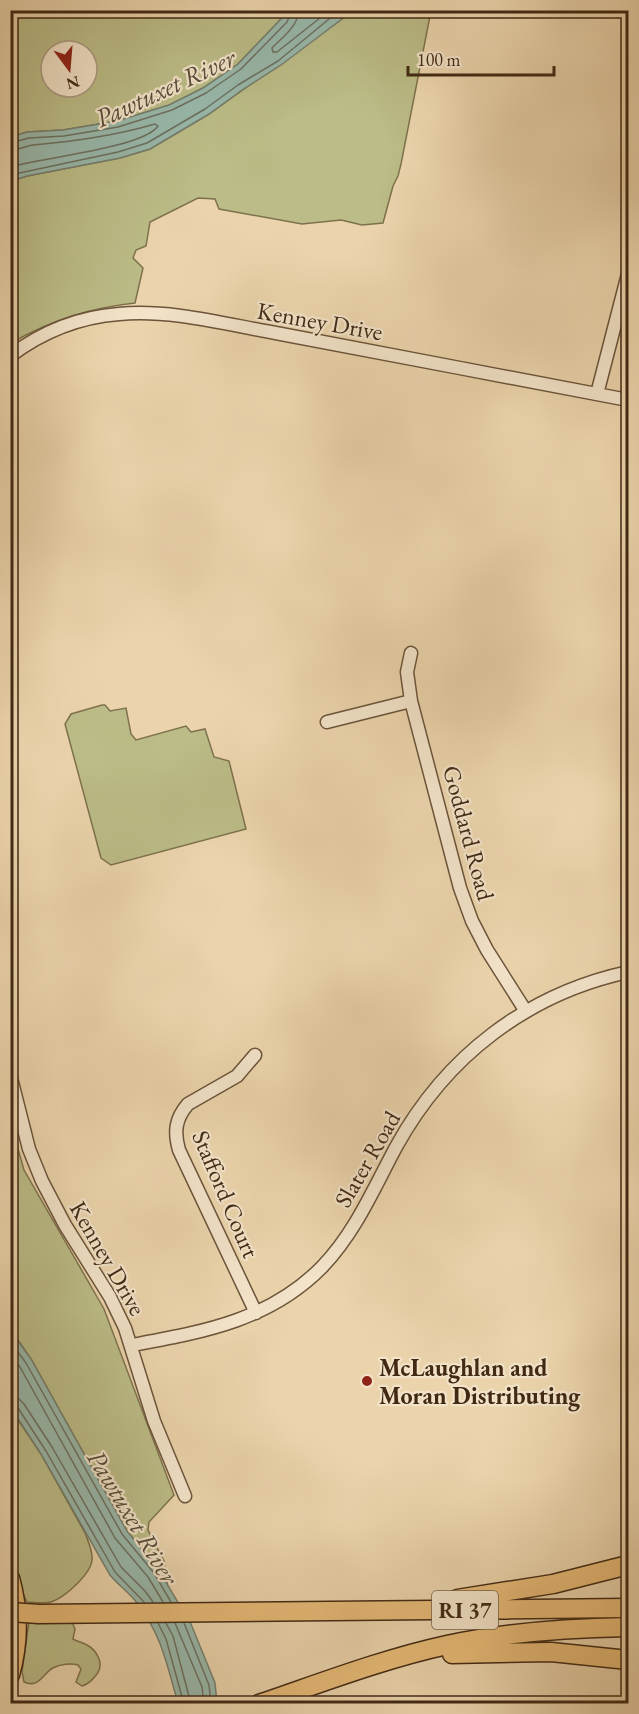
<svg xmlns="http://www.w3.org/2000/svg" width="639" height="1714" viewBox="0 0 639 1714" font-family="'EB Garamond',serif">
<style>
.green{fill:#bbbc87;stroke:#7e724e;stroke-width:1.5;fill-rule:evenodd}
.water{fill:#98b8ab;stroke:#757f6f;stroke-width:1.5}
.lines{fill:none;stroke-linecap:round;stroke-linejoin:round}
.shore{stroke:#6c7060;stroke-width:1.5}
.minor-casing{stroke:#6c543a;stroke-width:15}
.highway-casing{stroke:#412914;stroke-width:21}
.minor{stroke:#f2e3c9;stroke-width:12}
.highway{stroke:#e6ba76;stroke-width:18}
.highway-bridge-casing{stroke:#412914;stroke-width:21;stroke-linecap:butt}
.highway-bridge{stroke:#e6ba76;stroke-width:18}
.poi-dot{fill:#8f2418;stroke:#f2e3c9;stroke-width:2}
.labels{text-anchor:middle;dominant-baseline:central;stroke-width:4.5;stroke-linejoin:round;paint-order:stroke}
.shield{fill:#f2e3c9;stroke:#76614a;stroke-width:1.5}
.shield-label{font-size:22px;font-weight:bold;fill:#412914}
.street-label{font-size:24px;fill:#412914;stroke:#f2e3c9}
.poi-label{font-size:24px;font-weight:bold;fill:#412914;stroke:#f2e3c9;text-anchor:start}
.water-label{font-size:26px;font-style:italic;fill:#574d3a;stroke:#f2e3c9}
</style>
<rect width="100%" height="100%" fill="#ebd4ac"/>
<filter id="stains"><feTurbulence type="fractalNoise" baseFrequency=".00333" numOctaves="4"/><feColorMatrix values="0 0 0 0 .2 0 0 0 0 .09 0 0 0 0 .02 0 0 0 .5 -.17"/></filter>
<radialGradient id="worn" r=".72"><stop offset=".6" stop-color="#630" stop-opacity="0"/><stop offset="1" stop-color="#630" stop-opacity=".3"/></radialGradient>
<path class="green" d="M10,11h277l-5,7 -44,46 -35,24 -33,17 -53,16 -54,9 -36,2 -16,5zM51,51h36v36h-36z
M348,11h83l-30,153 -3,12 -5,10 -10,37 -21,2 -21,-5 -39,4 -83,-15 -4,-10 -17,-1 -48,24 -4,24 -10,4 -3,8 10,10 -8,35c-46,5 -83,17 -124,40v-162l16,-5 93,-18 30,-9 59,-35 133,-95z
M102,705h3l5,6 16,-3 5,26 5,6 50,-14 5,6 14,-3 9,28 15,4 17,68 -135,36 -10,-7 -36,-134 6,-10z
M10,1121l14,49 80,139 70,186 -25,27 -1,8 16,31 3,21 -40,-51 -96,-172 -20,-29z
M10,1408l31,46 44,79c3,8 8,18 7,27 -1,14 -28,38 -41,42 -7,2 -17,0 -24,0l-10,-22 -6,-22z
M68,1621l4,1 3,7 -2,10c5,3 9,3 14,6 9,5 18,18 10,29 -4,5 -8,10 -15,12l-6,-4 5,-13 -3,-4c-7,-2 -18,-1 -25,3 -10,5 -14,21 -29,14l-2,-10 7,-50z"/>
<path class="water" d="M287,11h61l-6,8 -61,46 -39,25 -33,24 -59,35 -30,9 -93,18 -16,5v-44l16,-5 36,-2 54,-9 52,-16 34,-17 35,-24 44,-46z
M10,1330l21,29 96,172 31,38 33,55 24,59 2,20h-39c-11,-37 -16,-68 -41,-100 -7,-10 -19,-18 -27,-28l-69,-121 -30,-46z"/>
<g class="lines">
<path class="shore" d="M299,10c-1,16 -16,27 -27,38l1,4h4l53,-42
M10,143l19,-5 35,-2 54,-9 54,-17 34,-17 35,-24 46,-47 5,-12
M10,150c8,0 16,-4 23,-5 42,-4 81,-9 122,-21l3,2c-15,22 -118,32 -148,41
M10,175l108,-23 29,-9 58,-34 33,-24 40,-24 62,-51
M10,1341l16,22 96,171 32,39 17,29
M10,1354l10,13 95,171 33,39 15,25
M10,1398l9,1 5,5 28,43 69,120 24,24 8,11
M10,1405l8,3 28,43 69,121 29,30
M158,1623l8,16 18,65
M166,1623l7,13 18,68
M175,1623l27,64 2,17
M184,1623l25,62 2,19"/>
<defs>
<path id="minor" d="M10,356c32,-24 69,-39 109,-42 53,-5 109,11 162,20 116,21 231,45 347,66
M597,394l31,-120
M411,653l-4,19 4,29 49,187 12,33 15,29 38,60
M327,722l84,-21
M255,1055l-18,21 -49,28c-13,15 -14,28 -9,46l77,163
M10,1074l19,75 13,32 23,44 45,72 15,31 29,93 31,75
M132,1345c70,-13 137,-24 190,-78 33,-34 52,-79 74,-120 50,-91 131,-153 232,-175"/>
<path id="highway" d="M10,1578c9,32 9,65 0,97
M457,1599l96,-15 75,-19
M39,1614l589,-6
M452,1654l99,-2 77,8
M259,1704c62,-21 124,-45 188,-59 60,-13 120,-17 181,-18"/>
</defs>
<use href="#minor" class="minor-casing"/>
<use href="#highway" class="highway-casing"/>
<use href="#minor" class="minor"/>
<use href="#highway" class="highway"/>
<defs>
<path id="highway-bridge" d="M10,1612l29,2"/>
</defs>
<use href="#highway-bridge" class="highway-bridge-casing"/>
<use href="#highway-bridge" class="highway-bridge"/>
</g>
<circle class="poi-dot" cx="367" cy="1381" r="6"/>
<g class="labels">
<rect class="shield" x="432" y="1591" width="66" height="38" rx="4.5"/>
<g class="shield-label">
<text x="465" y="1610">RI 37</text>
</g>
<g class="street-label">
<text transform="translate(320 321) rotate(10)">Kenney Drive</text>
<text transform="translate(469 833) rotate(75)">Goddard Road</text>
<text transform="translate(367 1159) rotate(-60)">Slater Road</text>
<text transform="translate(226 1194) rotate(67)">Stafford Court</text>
<text transform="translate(108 1258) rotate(60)">Kenney Drive</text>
</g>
<g class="poi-label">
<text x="379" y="1367">McLaughlan and<tspan x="379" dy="28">Moran Distributing</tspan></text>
</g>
<g class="water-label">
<text transform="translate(165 88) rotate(-25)">Pawtuxet River</text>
<text transform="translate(133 1517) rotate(59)">Pawtuxet River</text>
</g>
</g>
<rect width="639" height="1714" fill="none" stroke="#ebd4ac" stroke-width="36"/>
<rect x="12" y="12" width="615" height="1690" fill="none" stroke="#412914" stroke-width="3"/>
<rect x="18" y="18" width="603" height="1678" fill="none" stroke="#412914" stroke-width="1.5"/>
<g transform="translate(69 69) rotate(164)"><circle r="28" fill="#f2e3c9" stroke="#ab9981" stroke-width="1.5"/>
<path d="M0-4.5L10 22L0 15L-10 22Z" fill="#8f2418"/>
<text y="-9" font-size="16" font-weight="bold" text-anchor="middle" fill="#412914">N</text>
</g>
<path d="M408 66v9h146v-9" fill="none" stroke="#412914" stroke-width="3"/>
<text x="417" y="66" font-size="18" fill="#412914" stroke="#f2e3c9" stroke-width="4.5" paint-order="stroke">100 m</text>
<rect width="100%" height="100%" filter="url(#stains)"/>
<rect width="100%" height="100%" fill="url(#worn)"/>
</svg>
